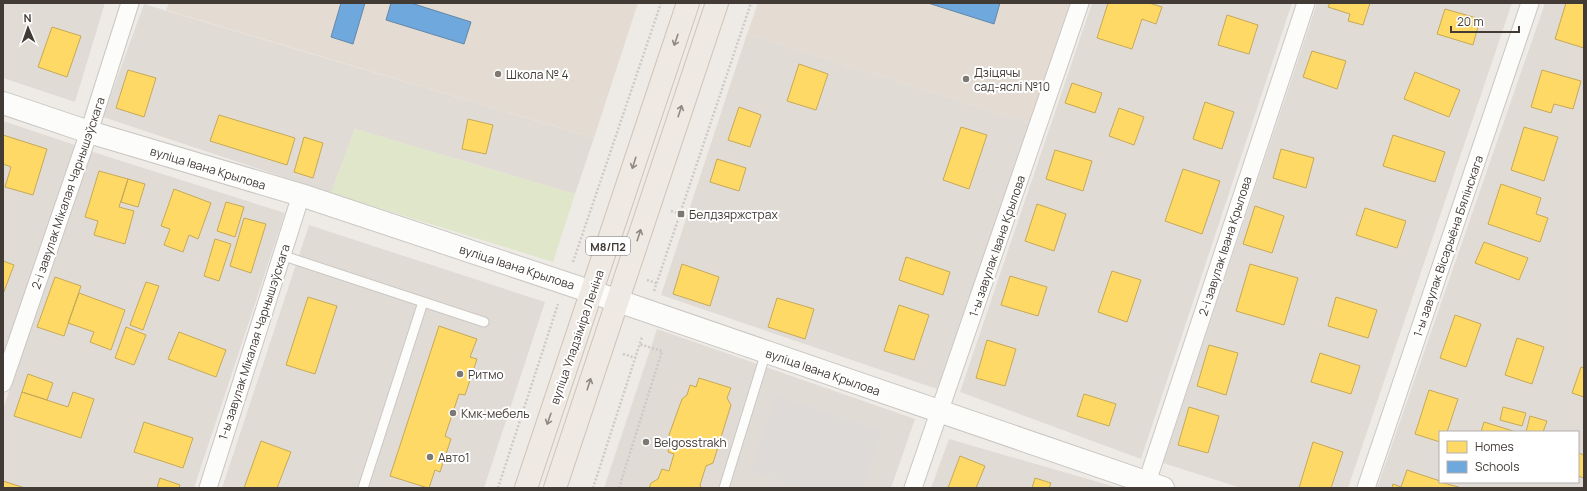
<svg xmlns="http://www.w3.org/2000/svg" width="1587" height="491" viewBox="0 0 1587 491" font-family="Manrope,sans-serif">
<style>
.residential{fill:#e1dbd5;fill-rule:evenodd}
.education{fill:#e4dcd3}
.green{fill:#e0e6c9}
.parking{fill:#dddad7}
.homes{fill:#ffd966;stroke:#c6a957}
.schools{fill:#6fa8dc;stroke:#6287aa}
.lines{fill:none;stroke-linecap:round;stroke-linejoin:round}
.service-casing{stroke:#cac7c3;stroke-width:11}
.minor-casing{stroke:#cac7c3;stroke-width:19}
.tertiary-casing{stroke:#cac7c3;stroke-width:24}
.primary-casing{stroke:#cfc3b6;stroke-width:24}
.path{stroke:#ccc9c6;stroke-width:2.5;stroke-dasharray:2 2;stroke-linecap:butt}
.service{stroke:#fcfcfb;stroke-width:9}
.minor{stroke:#fcfcfb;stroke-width:17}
.tertiary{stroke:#fcfcfb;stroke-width:22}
.primary{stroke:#efe9e3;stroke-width:22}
.oneway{stroke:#908983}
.poi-dot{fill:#7e7873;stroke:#fff;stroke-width:1.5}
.labels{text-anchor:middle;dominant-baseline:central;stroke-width:4;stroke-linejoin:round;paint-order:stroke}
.shield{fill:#fff;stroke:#7b7572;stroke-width:1}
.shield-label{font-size:11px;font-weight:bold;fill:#423a35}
.poi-label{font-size:12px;fill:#423a35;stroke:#fff;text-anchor:start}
.street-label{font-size:12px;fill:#423a35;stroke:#fff}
</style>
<rect width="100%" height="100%" fill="#eeebe7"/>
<path class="residential" d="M3,3h102l-30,99 -72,-24z
M1092,3h200l-151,456 -181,-67z
M1317,3h195l-164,485h-107l-78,-25z
M1545,3h39v485h-207zM1440,432h138v50h-138z
M144,4l450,134 -19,56 -220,-65 -24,64 -228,-76z
M747,34l283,89 -93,266 -276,-94z
M3,121l72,24 -72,212z
M90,151l195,62 -91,275h-191v-79z
M309,225l236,77 -61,186h-262z
M657,329l258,90 -24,69h-287z
M949,439l170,49h-188z"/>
<path class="education" d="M169,3h469l-44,135 -428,-128z
M758,3h312l-40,120 -283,-89z"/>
<path class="green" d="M355,129l220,65 -22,68 -222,-69z"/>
<path class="parking" d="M776,396l106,35 -19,57h-60l-52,-17z"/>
<path class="homes" d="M1108,3h41l13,4 -6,17 -14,-5 -10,30 -35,-11z
M1330,3h40l-7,22 -15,-4 2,-7 -22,-7z
M1566,3h18v45l-29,-9z
M1445,9l35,10 -7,26 -36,-11z
M1227,15l31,10 -9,29 -31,-9z
M52,27l29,9 -14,41 -29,-10z
M1312,51l34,10 -9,28 -34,-12z
M799,64l29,10 -12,36 -29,-9z
M128,70l28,8 -12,39 -28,-9z
M1542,70l39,11 -8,28 -19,-5 -3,9 -20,-6z
M1415,72l45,18 -11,27 -45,-18z
M1072,83l30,10 -7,20 -30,-10z
M1205,102l29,10 -12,37 -29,-10z
M739,107l22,8 -11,32 -22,-7z
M1119,108l25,9 -10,28 -25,-9z
M219,115l76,23 -8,27 -77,-24z
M468,119l25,6 -7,29 -24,-5z
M961,127l26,8 -18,54 -26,-9z
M1524,127l34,10 -14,44 -33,-11z
M3,135l44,14 -14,46 -28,-8 6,-20 -8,-3z
M1393,135l52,17 -10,30 -52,-16z
M304,137l19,6 -10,35 -19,-6z
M1281,149l33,9 -8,30 -33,-10z
M1055,150l37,11 -9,30 -37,-12z
M717,159l29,9 -7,23 -29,-9z
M1183,169l37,12 -18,53 -37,-13z
M99,171l29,8 -9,28 15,4 -9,33 -31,-9 4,-14 -13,-4z
M128,179l17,5 -7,23 -17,-5z
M1501,184l40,14 -5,16 12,4 -8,24 -52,-18z
M174,189l37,14 -13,36 -9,-4 -6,17 -19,-7 6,-16 -9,-3z
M226,202l18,5 -9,30 -18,-6z
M1037,204l29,10 -12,37 -29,-10z
M1255,206l29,10 -12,37 -29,-9z
M1365,208l41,13 -9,27 -41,-13z
M244,218l22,6 -15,49 -21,-7z
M215,239l16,5 -12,37 -15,-5z
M1484,242l44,16 -9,22 -44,-17z
M906,257l44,15 -7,23 -44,-15z
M3,261l11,4 -11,29z
M682,264l37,13 -9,29 -37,-12z
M1250,264l48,14 -14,47 -48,-14z
M1112,271l29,9 -14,42 -29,-10z
M1010,276l37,11 -9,29 -37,-11z
M55,277l26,9 -17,50 -27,-9z
M146,282l13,4 -16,44 -13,-5z
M79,293l46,17 -14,40 -21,-8 4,-10 -26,-9z
M308,297l29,9 -22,68 -29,-9z
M1336,297l41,13 -9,28 -40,-12z
M777,298l37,11 -9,30 -37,-12z
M899,305l30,10 -15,45 -30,-9z
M1455,315l26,9 -15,43 -26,-9z
M439,326l38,13 -7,18 7,2 -12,36 -6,-1 -14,42 6,3 -11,33 -5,-2 -6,18h-1l-38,-12z
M126,327l20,8 -12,30 -19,-7z
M179,332l47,18 -10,27 -48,-18z
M1517,338l27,9 -12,37 -27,-9z
M987,340l29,9 -11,37 -29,-8z
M1209,345l29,8 -12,42 -29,-9z
M1320,353l40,13 -9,28 -40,-12z
M1581,367l3,1v29l-12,-4z
M28,374l25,9 -6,17 -25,-8z
M699,378l32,10 -4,10 4,7 -18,58 -7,3 -6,19 1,3h-52l2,-5 7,-4 4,-10 7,2 5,-17 -6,-2 2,-9 -1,-8 13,-36 5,-4 3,-10 6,2z
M1429,390l29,9 -11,33h-7v10l-25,-8z
M22,392l46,15 5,-15 21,7 -13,39 -67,-22z
M1084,394l32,10 -7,22 -32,-10z
M1189,407l30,9 -11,37 -30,-8z
M1503,407l23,6 -4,13 -22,-6z
M1530,416l17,5 -4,11h-17z
M144,422l49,16 -10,30 -49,-16z
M1484,422l29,9v1h-32z
M261,441l30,11 -14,36h-33z
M1313,442l30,10 -12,36h-32z
M1578,453l6,2v23l-6,-2z
M960,456l25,10 -9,22h-28z
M1407,470l33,11v1l22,6h-70l1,-4 8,3z
M160,478l20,7 -1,3h-22z
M1035,478l16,5 -2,5h-17z
M3,481l22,7h-22z"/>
<path class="schools" d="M341,3h24l-12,41 -22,-7z
M391,3h20l60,19 -7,22 -78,-24z
M928,3h72l-6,21z"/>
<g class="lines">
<defs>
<path id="service" d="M281,255l203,67
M363,488l60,-186
M724,488l42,-136"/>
<path id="minor" d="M3,383l86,-251 41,-129
M208,488l93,-293
M913,488l167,-485
M1145,488l161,-485
M1366,488l164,-485"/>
<path id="tertiary" d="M3,103l86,29 212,63 291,97 571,196"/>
<path id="primary" d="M526,488l162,-485
M555,488l162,-485"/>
</defs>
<use href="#service" class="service-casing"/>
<use href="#minor" class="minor-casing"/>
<use href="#tertiary" class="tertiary-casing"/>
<use href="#primary" class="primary-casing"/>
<path class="path" d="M671,211l10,3
M573,262l88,-259
M647,280l9,3
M654,291l97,-288
M623,354l13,4
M498,488l60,-184
M593,488l49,-151
M619,488l43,-137 -23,-7"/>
<use href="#service" class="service"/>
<use href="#minor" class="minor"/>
<use href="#tertiary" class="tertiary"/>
<use href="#primary" class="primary"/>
</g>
<defs><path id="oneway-shaft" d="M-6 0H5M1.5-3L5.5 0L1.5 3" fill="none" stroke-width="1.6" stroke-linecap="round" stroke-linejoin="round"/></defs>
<g class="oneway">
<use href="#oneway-shaft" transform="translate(676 40) rotate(109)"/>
<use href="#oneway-shaft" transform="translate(680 111) rotate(-72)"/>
<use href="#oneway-shaft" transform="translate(634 163) rotate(108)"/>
<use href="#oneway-shaft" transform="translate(639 235) rotate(-72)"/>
<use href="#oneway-shaft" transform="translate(589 384) rotate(-72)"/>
<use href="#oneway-shaft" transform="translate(549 419) rotate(109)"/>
</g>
<g class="poi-dot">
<circle cx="498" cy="74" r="4"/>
<circle cx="966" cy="79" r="4"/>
<rect x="677" y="210" width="8" height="8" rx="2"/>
<circle cx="460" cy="374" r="4"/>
<circle cx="453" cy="413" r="4"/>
<circle cx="646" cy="442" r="4"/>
<circle cx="430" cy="457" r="4"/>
</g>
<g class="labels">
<rect class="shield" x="586" y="237" width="44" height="18" rx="3"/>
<g class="shield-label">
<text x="608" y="246">М8/П2</text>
</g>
<g class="poi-label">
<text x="974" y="72">Дзіцячы<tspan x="974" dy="14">сад-яслі №10</tspan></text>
<text x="506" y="74">Школа № 4</text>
<text x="689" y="214">Белдзяржстрах</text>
<text x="468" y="374">Ритмо</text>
<text x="461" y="413">Кмк-мебель</text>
<text x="654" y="442">Belgosstrakh</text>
<text x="438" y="457">Авто1</text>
</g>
<g class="street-label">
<text transform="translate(208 168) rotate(17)">вуліца Івана Крылова</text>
<text transform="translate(68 193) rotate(-71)">2-і завулак Мікалая Чарнышэўскага</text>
<text transform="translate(997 246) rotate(-71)">1-ы завулак Івана Крылова</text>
<text transform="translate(1225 246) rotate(-72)">2-і завулак Івана Крылова</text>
<text transform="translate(1448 246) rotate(-71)">1-ы завулак Вісарыёна Бялінскага</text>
<text transform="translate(517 267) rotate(18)">вуліца Івана Крылова</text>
<text transform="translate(577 337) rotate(-71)">вуліца Уладзіміра Леніна</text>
<text transform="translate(254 342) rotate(-72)">1-ы завулак Мікалая Чарнышэўскага</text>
<text transform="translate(823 372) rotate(19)">вуліца Івана Крылова</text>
</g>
</g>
<rect width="1587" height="491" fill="none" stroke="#423a35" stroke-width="8"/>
<rect x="1439" y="431" width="140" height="52" fill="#ffffff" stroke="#b3b0ae"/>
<rect x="1447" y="441" width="20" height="12" fill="#ffd966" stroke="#b3b0ae"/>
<text x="1475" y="451" font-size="12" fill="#423a35">Homes</text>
<rect x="1447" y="461" width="20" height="12" fill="#6fa8dc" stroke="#b3b0ae"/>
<text x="1475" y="471" font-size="12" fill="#423a35">Schools</text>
<g transform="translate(28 28) rotate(358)" stroke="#ffffff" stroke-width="3" paint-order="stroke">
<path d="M0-3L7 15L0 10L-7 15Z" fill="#423a35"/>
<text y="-6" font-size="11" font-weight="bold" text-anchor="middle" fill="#423a35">N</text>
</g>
<path d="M1451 26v6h68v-6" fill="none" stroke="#423a35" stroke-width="2"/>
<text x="1457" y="26" font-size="12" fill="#423a35" stroke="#ffffff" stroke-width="3" paint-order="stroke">20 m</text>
</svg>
